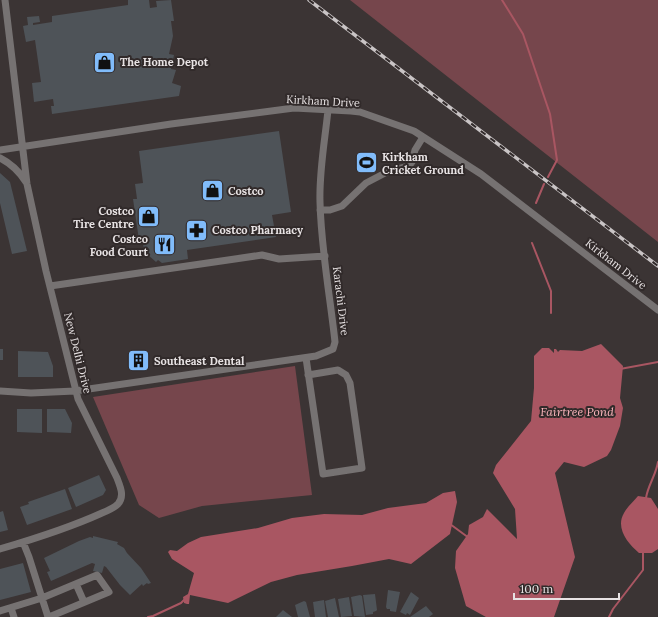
<svg xmlns="http://www.w3.org/2000/svg" width="658" height="617" viewBox="0 0 658 617" font-family="Lora,serif">
<style>
.green{fill:#76464c}
.water{fill:#a95662}
.lines{fill:none;stroke-linecap:round;stroke-linejoin:round}
.stream{stroke:#a95662;stroke-width:2}
.building{fill:#4e5358}
.minor{stroke:#767272;stroke-width:7}
.rail-casing{stroke:#c9c4c5;stroke-width:3.5}
.rail{stroke:#312a2a;stroke-width:2;stroke-dasharray:6;stroke-linecap:butt}
.labels{text-anchor:middle;dominant-baseline:central;stroke-width:4;stroke-linejoin:round;paint-order:stroke}
.poi-label{font-size:11px;font-weight:bold;fill:#e7e2e3;stroke:#312a2a;text-anchor:start}
.street-label{font-size:11px;fill:#e7e2e3;stroke:#312a2a}
.water-label{font-size:12px;font-style:italic;fill:#fcb5bc;stroke:#312a2a}
</style>
<rect width="100%" height="100%" fill="#3b3434"/>
<path class="green" d="M350,0h308v242z
M295,366l17,129 -110,11 -43,12 -20,-13 -46,-108z"/>
<path class="water" d="M601,344l22,22 -3,32 3,10 -3,18 -9,24 -4,6 -23,11 -20,-5 -9,11 20,84 -21,60h-68l-20,-11 -11,-38 1,-17 12,-17 1,-9 14,-8 4,-8 30,30 -2,-30 -22,-36 3,-8 35,-44 3,-33v-32l8,-8h7l5,5v-4h2l2,3 2,-2 22,1z
M455,491l2,11 -7,32 -39,30 -22,-5 -37,7 -55,9 -26,7 -43,21 -38,-8 -1,9h-2l-3,-1 -1,-6 5,-3 6,-21 -22,-14 -4,-7 2,-2 7,1 11,-8 13,-6 57,-9 34,-10 32,-4 38,1 26,-7 38,-5 17,-10z
M638,496l13,2 7,11v40l-6,4h-13c-11,-9 -24,-25 -15,-40 3,-6 10,-12 14,-17z"/>
<g class="lines">
<path class="stream" d="M502,0l21,34 27,80 7,46 -9,17
M536,203l8,-19
M532,243l19,48v22
M620,369l38,-7
M646,498c2,-13 10,-23 12,-36
M450,524l19,14
M148,617l5,-1 28,-13 3,-3
M609,617l4,-8 30,-39v-18"/>
</g>
<path class="building" d="M128,0h21l1,8 7,-1 -1,-6 15,-1 3,21h-3l2,15 -4,18 5,1 -3,14 5,1 -4,13 9,3 -2,10 -127,18 -1,-8h3l-1,-7 -19,3 -2,-19 9,-1 -6,-42 -9,2 -3,-16 5,-1 -1,-8 12,-1 1,6 -7,1v2l19,-3v-6l76,-11z
M279,131l12,81 -19,3 4,22 -89,13 1,9 -26,4 -4,-3 -2,2 -9,-8 1,-1 -4,-4 -2,-10 -3,1 -6,-41h4l-2,-15 8,-1 -4,-32z
M0,173l10,9 17,69 -15,3 -12,-51z
M0,349h3v11h-3z
M18,351l30,1 5,14v11h-35z
M147,356l1,9 -6,1v-3l-6,1v2l-6,1 -1,-9z
M17,409h25v24l-25,-1z
M47,409h18l7,14 -1,10 -24,-1z
M99,475l7,15 -3,5 -27,12 -8,-19z
M65,489l7,20 -45,16 -7,-18 9,-3 -1,-2z
M3,511l5,19 -8,2v-20z
M93,536l25,6 -1,2 7,4 3,5 14,15 10,15 -3,1 -1,-1 -4,3 -1,-2 -12,11 -10,-10 -14,-18 -2,-1 -2,7 -9,-2 2,-7 -3,-1 -41,18 -4,-9 3,-1 -6,-13 35,-17 11,-4 3,1z
M23,563l8,29 -31,8v-31z
M388,590l12,2 -4,20 -6,-1v-2h-3l-1,-2z
M411,592l8,6 -9,17 -3,-2 -1,2 -6,-3z
M375,594l2,16 -1,1 -3,1v2l-7,1 -3,-20z
M360,595l2,1 3,21 -11,-1 -3,-19z
M349,597l3,19 -11,1 -3,-18z
M335,598l4,19h-11l-3,-16z
M324,600l2,17h-11l-2,-15z
M304,601l2,1 4,15h-12l-3,-12z
M426,606l7,8 -4,3h-19z
M283,610l9,7h-16z"/>
<g class="lines">
<path class="minor" d="M0,150l171,-26 123,-16 57,3 9,1 54,19 67,43 177,136
M0,158c12,6 19,13 26,24
M320,210h10l12,-4 24,-23 21,-11 22,-6 3,-4 3,-12 8,-13
M50,286l212,-31 17,4 46,-3
M306,358l17,116 39,-6 -12,-85 -4,-8 -8,-5 -30,5
M0,391l31,2 44,-2 241,-35 17,-7 2,-7c-5,-46 -14,-94 -15,-140 -1,-31 5,-62 8,-92
M23,542l6,15 19,60
M0,549c34,-10 69,-21 102,-36 5,-2 12,-5 16,-9 7,-8 2,-18 -1,-26l-39,-79 -32,-128 -19,-87 -22,-184
M76,584l8,18
M11,608l3,9
M0,611l42,-13 55,-23 12,17 -60,25"/>
<defs>
<path id="rail" d="M309,0l349,266"/>
</defs>
<use href="#rail" class="rail-casing"/>
<use href="#rail" class="rail"/>
</g>
<defs>
<symbol id="shop-square" viewBox="-11 -11 22 22"><rect x="-9" y="-9" width="18" height="18" rx="4" fill="#81bcfa" stroke="#312a2a"/><path d="M-5-2.5h2.3a2.7 3.5 0 0 1 5.4 0H5L5.5 6h-11ZM-1.5-2.5h3a1.5 2.3 0 0 0-3 0Z" fill="#111"/></symbol>
<symbol id="stadium-square" viewBox="-11 -11 22 22"><rect x="-9" y="-9" width="18" height="18" rx="4" fill="#81bcfa" stroke="#312a2a"/><path d="M0-5a6.5 5 0 1 0 0 10a6.5 5 0 1 0 0-10ZM-3.5-1.8h7v3.6h-7Z" fill="#111"/></symbol>
<symbol id="pharmacy-square" viewBox="-11 -11 22 22"><rect x="-9" y="-9" width="18" height="18" rx="4" fill="#81bcfa" stroke="#312a2a"/><path d="M-2-6h4v4h4v4h-4v4h-4v-4h-4v-4h4Z" fill="#111"/></symbol>
<symbol id="restaurant-square" viewBox="-11 -11 22 22"><rect x="-9" y="-9" width="18" height="18" rx="4" fill="#81bcfa" stroke="#312a2a"/><path d="M-5-6h1v4h1v-4h1v4h1v-4h1v5L-1.5 .5V6h-2V.5L-5-1ZM5-6V6H3V1.5H1.5Q1.5-4 5-6Z" fill="#111"/></symbol>
<symbol id="building-square" viewBox="-11 -11 22 22"><rect x="-9" y="-9" width="18" height="18" rx="4" fill="#81bcfa" stroke="#312a2a"/><path d="M-4-6H4V6H1V3H-1V6H-4ZM-2.5-4.3h1.7v1.8h-1.7ZM.8-4.3h1.7v1.8H.8ZM-2.5-1h1.7V.8h-1.7ZM.8-1h1.7V.8H.8Z" fill="#111"/></symbol>
</defs>
<g fill-rule="evenodd">
<use href="#shop-square" x="92" y="50" width="25" height="25"/>
<use href="#stadium-square" x="354" y="150" width="25" height="25"/>
<use href="#shop-square" x="200" y="178" width="25" height="25"/>
<use href="#shop-square" x="136" y="204" width="25" height="25"/>
<use href="#pharmacy-square" x="184" y="218" width="25" height="25"/>
<use href="#restaurant-square" x="152" y="232" width="25" height="25"/>
<use href="#building-square" x="126" y="348" width="25" height="25"/>
</g>
<g class="labels">
<g class="poi-label">
<text x="120" y="62">The Home Depot</text>
<text x="382" y="157">Kirkham<tspan x="382" dy="13">Cricket Ground</tspan></text>
<text x="228" y="191">Costco</text>
<text x="134" y="211" text-anchor="end">Costco<tspan x="134" dy="13">Tire Centre</tspan></text>
<text x="212" y="230">Costco Pharmacy</text>
<text x="148" y="239" text-anchor="end">Costco<tspan x="148" dy="13">Food Court</tspan></text>
<text x="154" y="361">Southeast Dental</text>
</g>
<g class="street-label">
<text transform="translate(323 101) rotate(3)">Kirkham Drive</text>
<text transform="translate(616 264) rotate(38)">Kirkham Drive</text>
<text transform="translate(341 301) rotate(83)">Karachi Drive</text>
<text transform="translate(78 353) rotate(76)">New Delhi Drive</text>
</g>
<g class="water-label">
<text x="577" y="411">Fairtree Pond</text>
</g>
</g>
<path d="M514 593v6h105v-6" fill="none" stroke="#e7e2e3" stroke-width="2"/>
<text x="520" y="593" font-size="12" fill="#e7e2e3" stroke="#312a2a" stroke-width="3" paint-order="stroke">100 m</text>
</svg>
